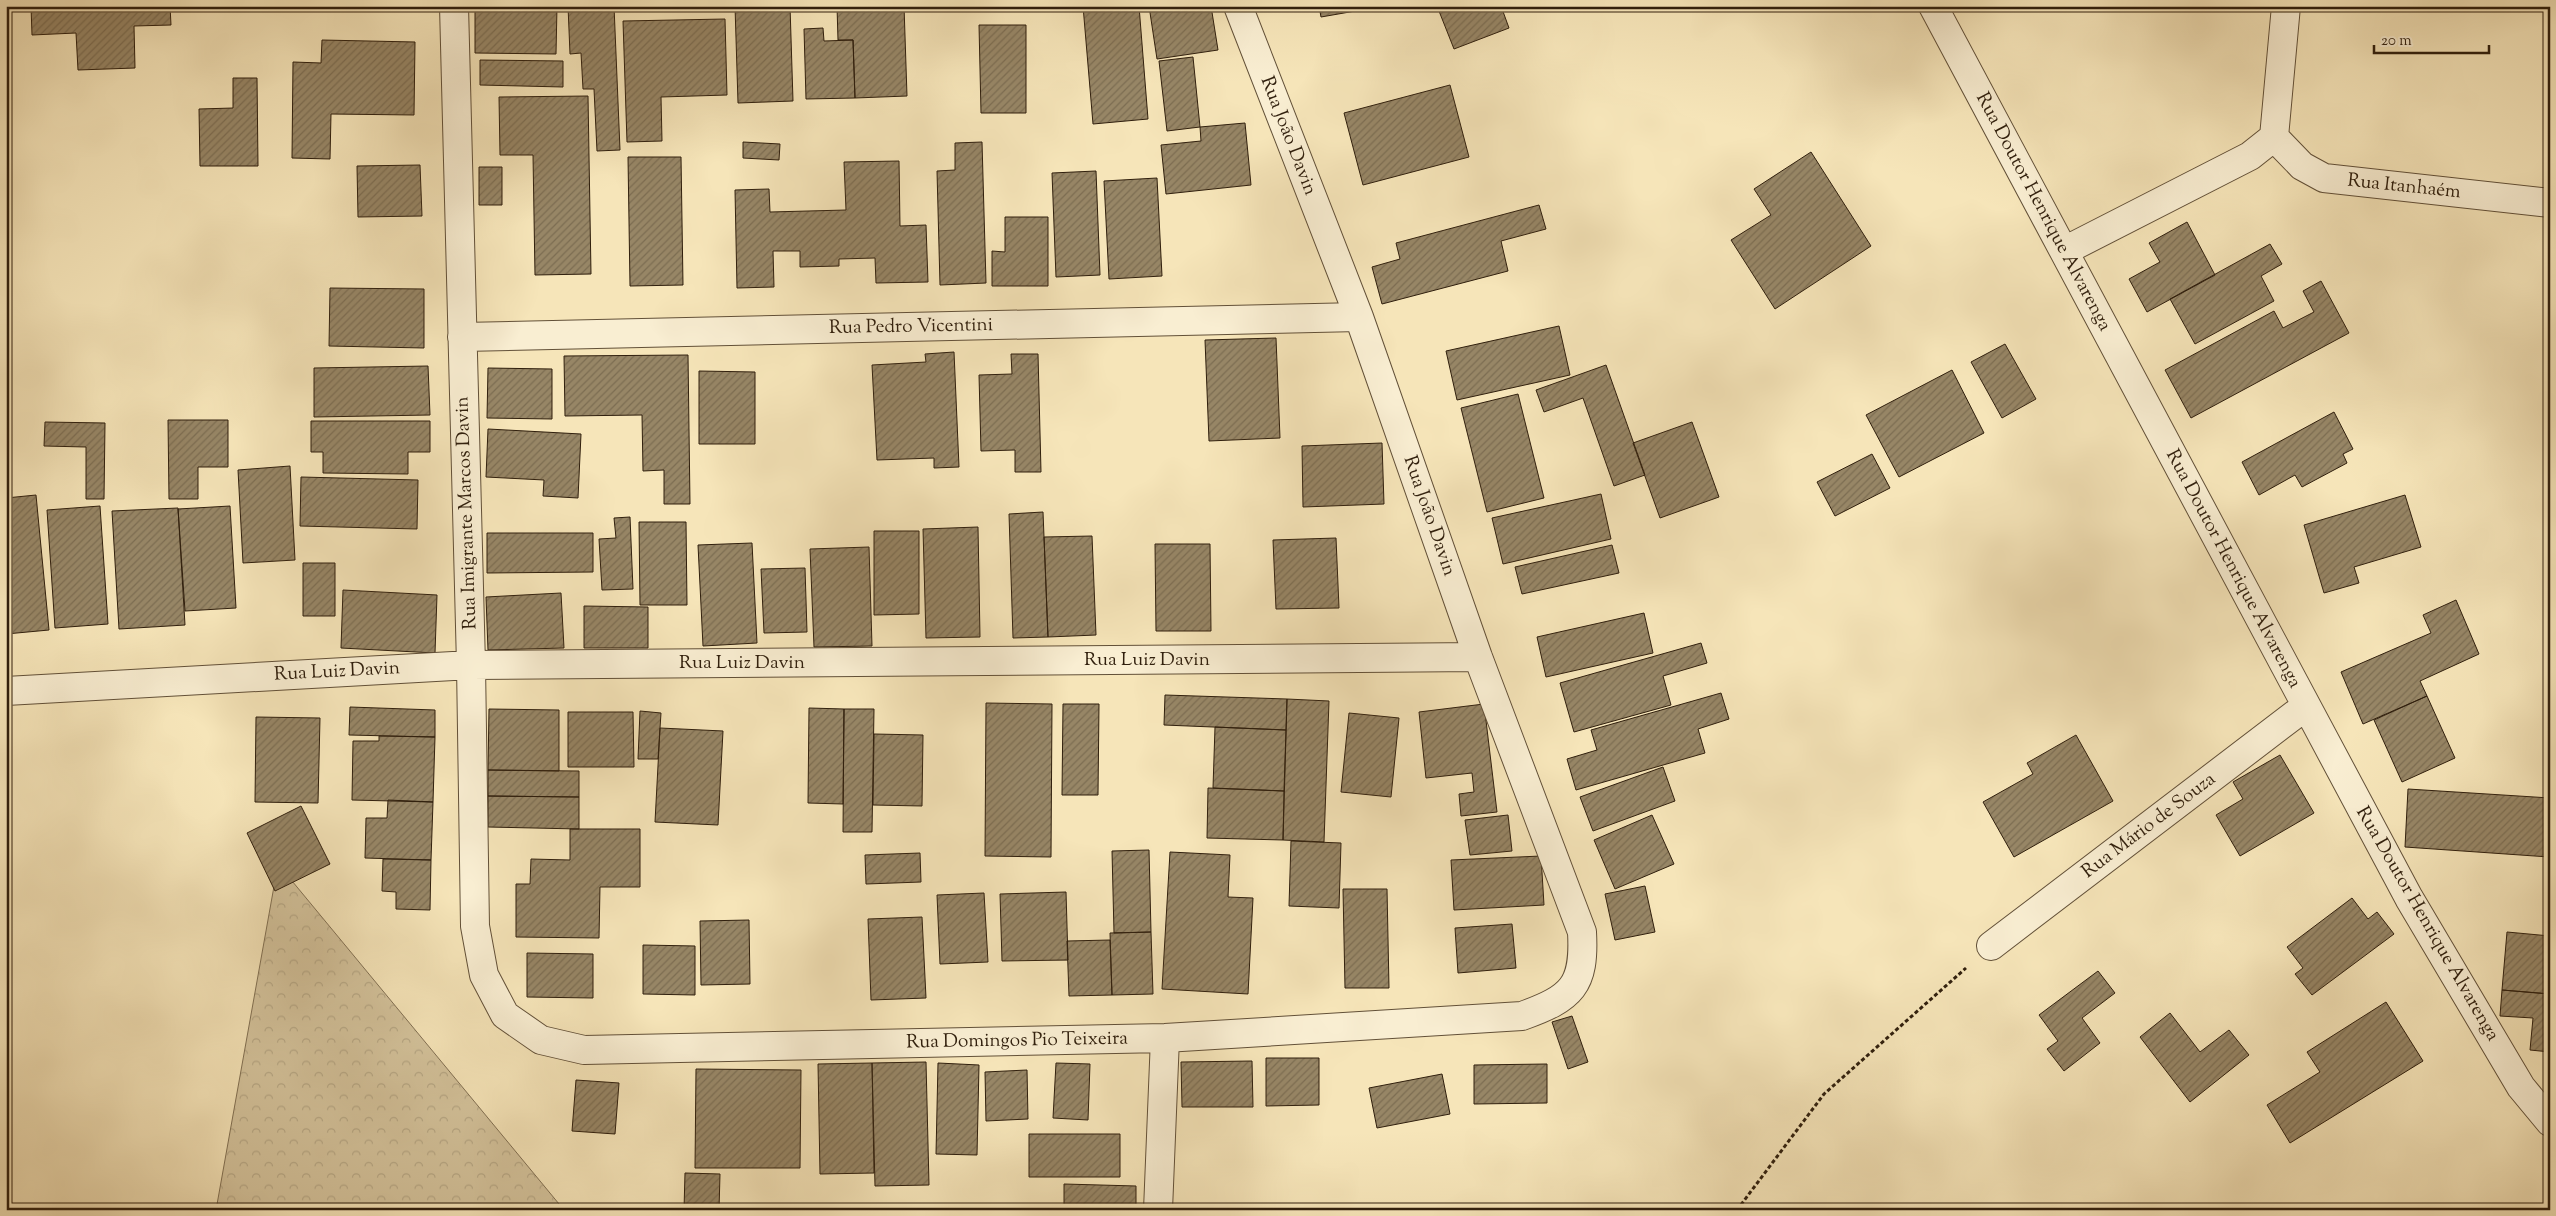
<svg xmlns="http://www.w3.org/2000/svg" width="2556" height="1216" viewBox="0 0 2556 1216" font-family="'Sorts Mill Goudy',serif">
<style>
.forest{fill:url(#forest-crowns);stroke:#827154}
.building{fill:url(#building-hatch);stroke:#301f0d}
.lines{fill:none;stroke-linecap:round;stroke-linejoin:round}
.minor-casing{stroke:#625038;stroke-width:30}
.path{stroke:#301f0d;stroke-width:3;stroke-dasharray:4 2.5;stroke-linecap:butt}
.minor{stroke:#f9eed2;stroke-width:28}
.labels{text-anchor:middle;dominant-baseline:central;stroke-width:4;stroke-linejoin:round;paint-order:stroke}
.street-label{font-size:19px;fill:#301f0d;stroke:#f9eed2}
</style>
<defs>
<pattern id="forest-crowns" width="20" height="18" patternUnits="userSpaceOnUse" patternTransform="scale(1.25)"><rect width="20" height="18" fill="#d4c39c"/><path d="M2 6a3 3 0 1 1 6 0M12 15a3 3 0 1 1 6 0" fill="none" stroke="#b6a785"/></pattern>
<pattern id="building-hatch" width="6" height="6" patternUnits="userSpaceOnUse" patternTransform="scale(1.25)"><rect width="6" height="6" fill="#978666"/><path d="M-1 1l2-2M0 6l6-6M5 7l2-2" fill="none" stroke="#7c6d52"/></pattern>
</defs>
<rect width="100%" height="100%" fill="#f6e5b9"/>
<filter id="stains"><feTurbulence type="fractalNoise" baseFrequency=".004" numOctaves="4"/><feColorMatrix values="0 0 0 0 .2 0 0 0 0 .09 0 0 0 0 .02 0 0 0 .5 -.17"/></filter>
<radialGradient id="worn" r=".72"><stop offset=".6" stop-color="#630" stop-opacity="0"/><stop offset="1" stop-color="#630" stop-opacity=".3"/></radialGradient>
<path class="forest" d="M278,864l286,346h-348z"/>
<path class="building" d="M31,6h139l1,19 -37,1 1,42 -57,2 -2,-37 -44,2z
M475,6h82l-1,48 -81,-1z
M568,6h46l6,144 -23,1 -3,-62h-11l-2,-36 -11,1z
M735,6h55l3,95 -55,2z
M837,6h67l3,90 -52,2 -2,-58h-15z
M1083,6h56l9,113 -55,5z
M1149,6h62l7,44 -61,9z
M1319,6h65l-63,11z
M1437,6h64l8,22 -55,21z
M725,19l2,76 -66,2 1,44 -35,1 -4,-121z
M979,25h47v88h-45z
M823,28l1,13 29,-1 2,58 -49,1 -2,-70z
M322,40l93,2 -1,73 -83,-1 -1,45 -38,-1 1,-96 28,1z
M1193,57l7,70 -33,4 -8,-70z
M480,60l83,1v26l-83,-2z
M233,78h24l1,88h-58l-1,-57 34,-1z
M1450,85l19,72 -106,28 -19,-72z
M588,96l3,178 -56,1 -2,-120h-33l-1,-58z
M1245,123l6,62 -85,9 -5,-49 40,-4 -1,-14z
M743,142l37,2 -1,16 -36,-2z
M982,142l4,141 -46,2 -3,-114 18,-1v-27z
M1811,152l60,94 -96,63 -44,-69 40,-25 -17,-26z
M628,157h53l2,128 -53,1z
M899,161l1,65 26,-1 2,57 -52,1 -1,-25 -36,1v7l-39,1v-16h-27l1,36 -37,1 -2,-98 34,-1 1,23 76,-2 -2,-48z
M420,165l2,51 -64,1 -1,-51z
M479,167h23v38h-23z
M1096,171l4,104 -44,2 -4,-104z
M1157,178l5,98 -53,3 -5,-98z
M1539,205l7,24 -45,12 7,30 -126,33 -10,-37 28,-8 -4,-16z
M1005,217h43v69h-56v-35l13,1z
M2187,222l28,53 -68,37 -18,-33 31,-17 -11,-19z
M2270,244l12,20 -21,12 13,25 -79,43 -25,-45z
M2321,281l28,52 -158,85 -26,-48 109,-59 9,17 31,-16 -11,-21z
M330,288l94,1v59l-95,-2z
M1559,326l11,49 -113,25 -11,-49z
M1276,338l4,100 -71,3 -4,-101z
M2005,344l31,55 -34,19 -31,-56z
M954,352l5,115 -25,1v-10l-57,2 -5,-95 54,-3 -1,-8z
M1011,354h27l3,118h-26v-22l-34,1 -2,-76 33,-1z
M688,355l2,149h-26v-34l-21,1 -1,-56 -77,1 -1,-60z
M1606,365l39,110 -31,11 -31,-88 -39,14 -8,-22z
M428,366l2,49 -116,2v-49z
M488,368l64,1v50l-65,-1z
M1952,370l32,63 -85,44 -33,-62z
M699,371l56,1v72h-56z
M1518,394l26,104 -57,14 -26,-104z
M2334,412l19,37 -10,5 4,9 -45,24 -7,-12 -36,20 -17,-33z
M168,420h60v47h-30v32h-29z
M311,421h119v31h-22v22l-85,-1v-21h-12z
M45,422l60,1 -1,76h-18v-52l-42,-1z
M1692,422l27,75 -59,21 -27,-75z
M488,429l93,5 -3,64 -35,-2 1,-16 -58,-3z
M1382,443l2,61 -81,3 -1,-61z
M1872,454l18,34 -55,28 -18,-34z
M290,466l5,94 -52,3 -5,-93z
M301,477l117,3 -1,49 -117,-3z
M1601,494l10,45 -108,25 -11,-46z
M36,495l13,135 -43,4v-44h3l-3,-24v-68z
M2405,495l16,52 -67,20 5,16 -35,10 -20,-68z
M100,506l8,118 -53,4 -8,-118z
M230,506l6,102 -51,3 -7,-102z
M178,508l7,117 -66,4 -7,-118z
M1043,512l5,125 -35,1 -4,-124z
M630,517l3,72 -31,1 -3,-51 17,-1 -2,-20z
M639,522h47l1,83h-47z
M978,527l2,110 -54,1 -3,-109z
M874,531h45v83l-45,1z
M487,533h106v39l-106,1z
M1092,536l4,99 -48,2 -4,-100z
M1336,538l3,70 -63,1 -3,-69z
M752,543l5,100 -54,3 -5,-101z
M1155,544h55l1,87h-55z
M1612,545l7,28 -97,21 -7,-27z
M869,547l3,99 -58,1 -4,-98z
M303,563h32v53h-32z
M805,568l2,64 -43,1 -3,-64z
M343,590l94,5 -2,58 -94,-5z
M561,593l3,55 -76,2 -2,-53z
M2456,600l23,54 -59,27 7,15 -64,28 -22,-52 90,-39 -8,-18z
M584,606l64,1v41h-64z
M1644,613l9,40 -107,24 -9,-40z
M1701,643l6,20 -44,13 8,29 -97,27 -14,-49z
M1721,693l8,26 -31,10 7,24 -129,37 -9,-31 30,-9 -6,-20z
M1165,695l122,4 -1,31 -122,-5z
M2427,696l28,62 -53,24 -28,-62z
M1287,699l42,2 -5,141 -41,-2z
M986,703l66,1 -1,153 -66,-1z
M1063,704h36l-1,91h-36z
M1484,704l13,108 -36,4 -2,-22 15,-2 -2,-19 -46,5 -7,-66z
M350,707l85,3v27l-86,-2z
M809,708l35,1 -1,95 -35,-1z
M489,709l70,1v61l-71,-1z
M844,709h30l-2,123h-29z
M640,711l21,2 -3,46h-20z
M568,712h65l1,55h-66z
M1349,713l50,5 -8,79 -50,-5z
M256,717l64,1 -2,85 -63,-1z
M1215,727l71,3 -2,61 -71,-3z
M660,728l63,3 -5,94 -63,-3z
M874,734l49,1 -1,71 -49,-1z
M2076,735l37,66 -99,56 -31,-55 50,-28 -6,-11z
M379,736l56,1 -2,65 -81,-2 1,-59h26z
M2280,755l34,58 -74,43 -24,-41 27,-16 -10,-17z
M1663,767l12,34 -82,30 -13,-34z
M488,770l91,1v26l-91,-1z
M1208,788l76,3 -1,49 -76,-2z
M2408,789l142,9 -1,59 -144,-10z
M488,796l91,1v32l-91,-2z
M388,800l45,2 -2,58 -66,-2 1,-40h21z
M301,806l29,58 -55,27 -28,-58z
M1508,815l4,36 -42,4 -5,-35z
M1652,815l22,49 -59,25 -21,-49z
M570,829h70v58h-40l-1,51 -83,-1v-53h14l1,-25 39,1z
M1291,841l50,2 -2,65 -50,-2z
M1149,850l2,82 -37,1 -2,-82z
M1170,852l60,3 -2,42 25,1 -5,96 -86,-5z
M920,853l1,29 -55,2 -1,-29z
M1541,856l3,49 -90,5 -3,-50z
M383,859l48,1 -1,50 -34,-1v-17l-14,-1z
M1645,886l10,46 -40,8 -10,-46z
M1343,889h44l2,99h-44z
M1066,892l2,68 -66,1 -2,-67z
M984,893l4,69 -48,2 -3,-69z
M2352,898l16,21 9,-7 17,22 -82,61 -17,-21 8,-6 -16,-21z
M922,917l4,81 -55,2 -3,-81z
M749,920l1,64 -49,1 -1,-64z
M1512,924l4,44 -58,5 -3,-45z
M1151,932l2,62 -41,1 -2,-62z
M2507,932l43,4v58l-48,-4z
M1110,940l2,55 -43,1 -2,-55z
M643,945l52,1v49l-52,-1z
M527,953l66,1v44l-66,-1z
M2098,971l17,22 -33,25 18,25 -36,28 -17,-22 11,-8 -19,-26z
M2502,990l48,4v58l-20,-2 3,-32 -33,-2z
M2386,1002l37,59 -133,82 -23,-38 53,-33 -13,-20z
M2170,1013l30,39 29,-22 20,25 -59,47 -50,-65z
M1572,1016l16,46 -20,7 -16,-47z
M1266,1058h53v47l-53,1z
M1252,1061l1,46h-71l-1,-45z
M926,1062l3,123 -54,1 -3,-123z
M872,1063l2,110 -54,1 -2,-110z
M938,1063l41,2 -2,90 -41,-1z
M1056,1063l34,1 -2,56 -35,-2z
M1547,1064v39l-73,1v-39z
M696,1069l105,1 -1,98h-105z
M1027,1070l1,49 -42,2 -1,-49z
M1442,1074l8,40 -73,14 -8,-40z
M576,1080l43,3 -4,51 -43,-3z
M1029,1134h91v43h-91z
M685,1173l35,1 -1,36h-35z
M1064,1184l72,2v24h-72z"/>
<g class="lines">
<defs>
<path id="minor" d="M454,6l17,659 4,261 9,49 21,40 36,25 43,10 581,-12 357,-22c50,-18 63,-30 60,-84l-104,-275 -119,-340 -121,-311
M1933,6l476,892 112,189 29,35
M2274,137l28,29 22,12 226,25
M2064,251l186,-95 24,-19 12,-131
M462,337l897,-20
M6,691l465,-26 1007,-8
M1991,946l315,-240
M1158,1210l7,-172"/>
</defs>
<use href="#minor" class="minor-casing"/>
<path class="path" d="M1737,1210l87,-116 142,-126"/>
<use href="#minor" class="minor"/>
</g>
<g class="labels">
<g class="street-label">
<text transform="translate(1288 136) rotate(69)">Rua João Davin</text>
<text transform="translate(2404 187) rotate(6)">Rua Itanhaém</text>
<text transform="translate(2043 212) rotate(62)">Rua Doutor Henrique Alvarenga</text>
<text transform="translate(911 327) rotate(-1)">Rua Pedro Vicentini</text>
<text transform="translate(467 513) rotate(-92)">Rua Imigrante Marcos Davin</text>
<text transform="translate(1429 516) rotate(71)">Rua João Davin</text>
<text transform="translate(2233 569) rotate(62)">Rua Doutor Henrique Alvarenga</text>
<text x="1147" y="660">Rua Luiz Davin</text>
<text x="742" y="663">Rua Luiz Davin</text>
<text transform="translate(337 672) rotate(-3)">Rua Luiz Davin</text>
<text transform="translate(2149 826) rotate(-37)">Rua Mário de Souza</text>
<text transform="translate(2427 924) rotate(60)">Rua Doutor Henrique Alvarenga</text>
<text transform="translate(1017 1041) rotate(-1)">Rua Domingos Pio Teixeira</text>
</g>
</g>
<rect width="2556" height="1216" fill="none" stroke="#f6e5b9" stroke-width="25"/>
<rect x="8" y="8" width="2541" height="1201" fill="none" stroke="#301f0d" stroke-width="2.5"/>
<rect x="12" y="12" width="2531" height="1191" fill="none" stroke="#301f0d"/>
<path d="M2374 45v8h115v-8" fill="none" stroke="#301f0d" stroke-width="2.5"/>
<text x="2381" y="45" font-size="15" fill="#301f0d" stroke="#f9eed2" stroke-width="4" paint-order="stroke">20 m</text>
<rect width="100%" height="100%" filter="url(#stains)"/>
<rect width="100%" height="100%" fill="url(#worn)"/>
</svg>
